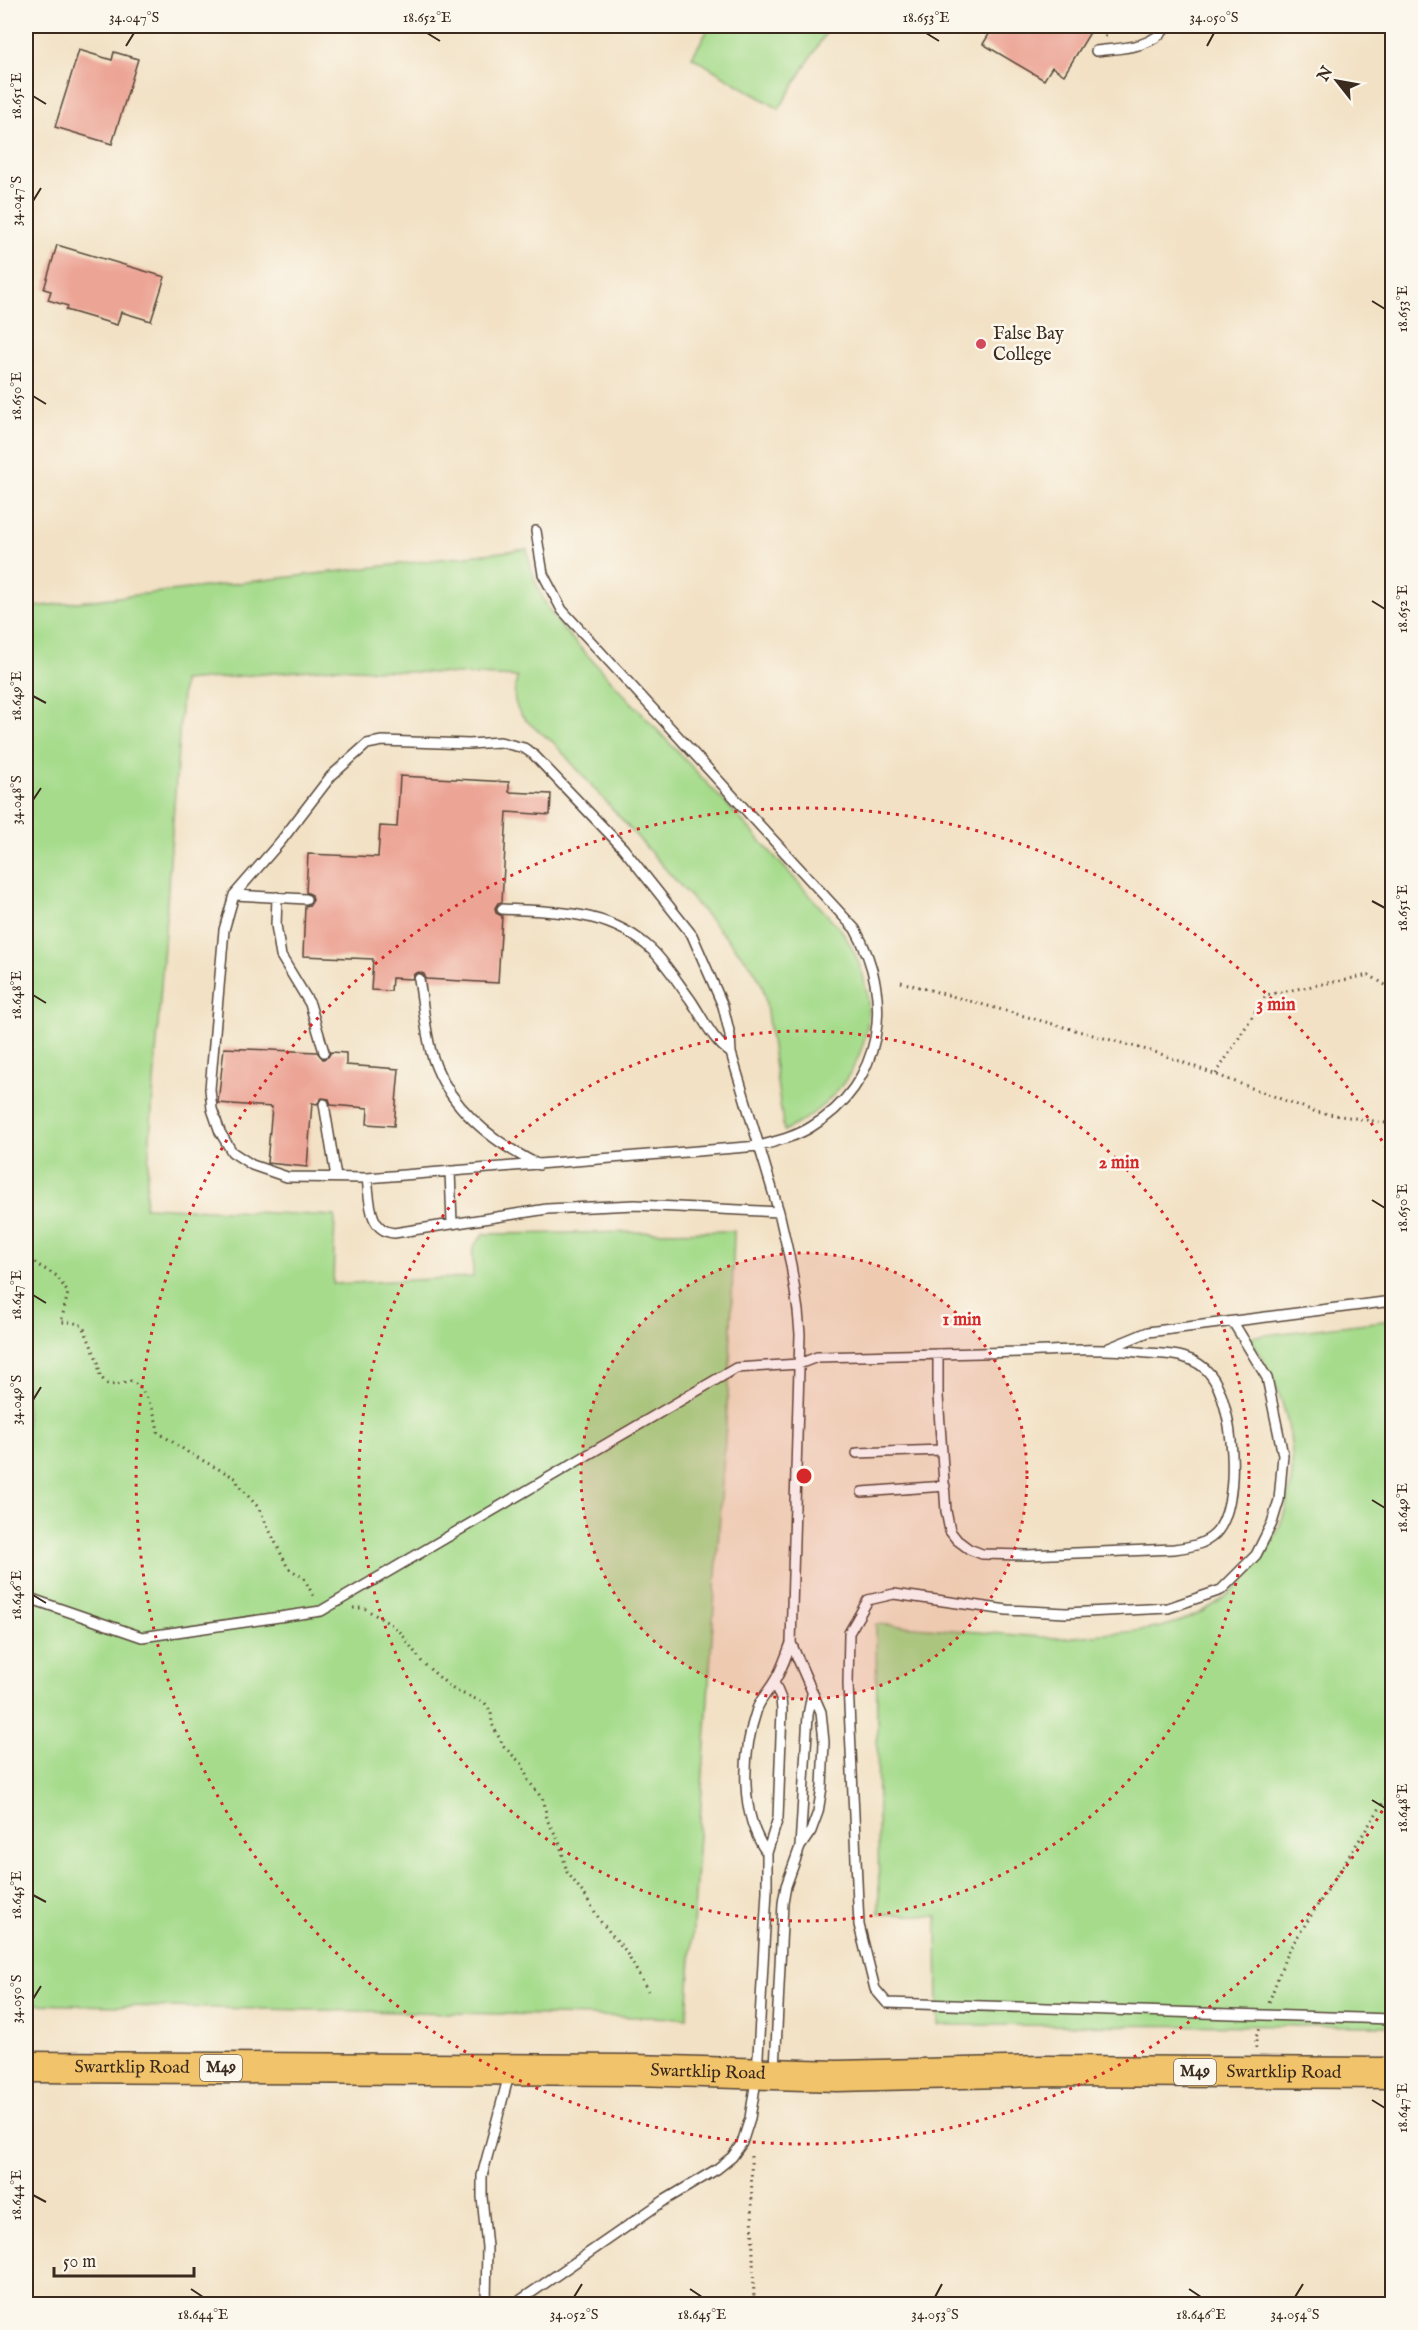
<svg xmlns="http://www.w3.org/2000/svg" width="1418" height="2330" viewBox="0 0 1418 2330" font-family="'IM FELL English',serif">
<style>
.green{fill:#a5db8b;stroke:#708254;stroke-width:1.5}
.building{fill:#eca495}
.lines{fill:none;stroke-linecap:round;stroke-linejoin:round}
.lane-casing{stroke:#564537;stroke-width:12}
.primary-casing{stroke:#564537;stroke-width:33}
.path{stroke:#564537;stroke-width:3;stroke-dasharray:1.5 4.5;stroke-linecap:butt}
.lane{stroke:#fff;stroke-width:9}
.primary{stroke:#f1c36a;stroke-width:30}
.ticks{fill:none;stroke:#3b2a1e;stroke-width:2}
.ring{fill:none;stroke:#d62828;stroke-width:3;stroke-dasharray:3 6}
.poi-dot{fill:#d1495b;stroke:#fbf7ec;stroke-width:2}
.labels{text-anchor:middle;dominant-baseline:central;stroke-width:5;stroke-linejoin:round;paint-order:stroke}
.shield{fill:#fbf7ec;stroke:#75685c;stroke-width:1.5}
.shield-label{font-size:16px;font-weight:bold;fill:#3b2a1e}
.poi-label{font-size:18px;fill:#3b2a1e;stroke:#fbf7ec;text-anchor:start}
.street-label{font-size:18px;fill:#3b2a1e;stroke:#fbf7ec}
.centre{fill:#d62828;stroke:#fbf7ec;stroke-width:3}
.ring-label{font-size:18px;text-anchor:middle;font-weight:bold;fill:#d62828;stroke:#fbf7ec;stroke-width:5;stroke-linejoin:round;paint-order:stroke}
.neatline{fill:none;stroke:#3b2a1e;stroke-width:2}
.ticks-label{font-size:15px;text-anchor:middle;fill:#3b2a1e}
</style>
<rect width="100%" height="100%" fill="#fbf7ec"/>
<filter id="ink" filterUnits="userSpaceOnUse"><feTurbulence type="fractalNoise" baseFrequency=".0167" numOctaves="2"/><feDisplacementMap in="SourceGraphic" scale="12" xChannelSelector="R" yChannelSelector="G"/><feConvolveMatrix kernelMatrix="1 2 1 2 8 2 1 2 1" color-interpolation-filters="sRGB"/></filter>
<filter id="wash" filterUnits="userSpaceOnUse"><feTurbulence type="fractalNoise" baseFrequency=".008" numOctaves="4" result="noise"/><feDisplacementMap in="SourceGraphic" scale="24" xChannelSelector="R" yChannelSelector="G"/><feGaussianBlur stdDeviation="1.35" result="paint"/><feColorMatrix in="noise" values="0 0 0 0 0 0 0 0 0 0 0 0 0 0 0 0 0 1.4 0 .05"/><feComposite in="paint" operator="in"/></filter>
<g filter="url(#wash)">
<rect width="100%" height="100%" fill="#f2e1c4"/>
<path class="green" d="M710,26h120l-51,83 -87,-52z
M527,549c5,31 16,55 35,79l185,198 95,105c52,77 23,160 -58,200l-19,-133 -3,-13 -9,-17 -199,-225c-13,-11 -36,-24 -39,-42 -2,-7 1,-16 2,-24l-183,-9 -151,13 -38,526 190,9 -2,68 140,-7v-30l11,-13 250,-3 -4,131 -43,656 -661,-14v-1396z
M1392,1320v706l-454,-1 -1,-109 -58,-2 -3,-290c42,3 85,7 127,10 19,1 39,4 59,4 18,-1 36,-4 54,-5 21,-2 42,-4 62,-11 53,-18 92,-61 108,-114 17,-59 -3,-122 -37,-171z"/>
<g id="blocks">
<path class="building" d="M994,26h100l-30,49 -12,-8 -8,13 -61,-36z
M79,50l33,10 2,-8 24,7 -26,85 -57,-17z
M57,245l108,32 -14,44 -30,-9 -4,13 -51,-15 2,-4 -20,-6 3,-9 -7,-2z
M400,776l109,6v10l42,2 -1,21 -43,-3 -5,90 -4,1 -3,5 1,5 6,3 -4,67 -72,-4 -2,-5 -5,-2 -5,2 -2,5 -20,-1 -1,13 -20,-1 2,-31 -70,-3 2,-50 5,-1 3,-5 -1,-5 -6,-3 2,-38 70,3 2,-31 17,1z
M224,1048l93,4 6,7 5,-2 3,-5 15,1v12l53,4 -5,57 -27,-2 1,-16 -37,-3 -2,-6 -7,-1 -5,6 -5,-1 -5,64 -40,-4 5,-56 -54,-4z"/>
</g>
</g>
<g filter="url(#ink)">
<use href="#blocks" fill-opacity="0" stroke="#564537" stroke-width="1.5"/>
<g class="lines">
<defs>
<path id="lane" d="M1096,51c24,-3 56,-2 71,-25
M536,531l7,43 19,36 293,319c40,70 28,155 -44,198 -16,10 -34,14 -52,19l-392,32 -80,-1 -35,-12 -20,-13 -12,-20 -8,-23 -2,-20 14,-159 10,-35 47,-54 50,-65 36,-32 15,-3 87,3 31,-2 24,6 9,6 90,94 69,87 31,71 7,29 1,18 48,159 12,53 7,46 2,23 -9,309c-5,13 -9,27 -17,39 -5,9 -13,16 -17,27 -15,44 -18,105 10,144
M234,895l72,4
M277,897l-1,28 5,31 29,48 14,48
M502,909c55,3 109,1 151,42 14,14 25,32 37,48 13,19 22,41 41,54
M419,979c4,24 6,49 12,73 15,53 60,89 108,113
M324,1104l12,73
M450,1171l2,52
M367,1178c3,21 1,53 27,55l153,-24 88,-4 144,7
M1233,1322l34,56 16,77 -4,45 -7,23 -16,32 -35,35 -53,18 -102,5 -59,-3 -113,-16 -26,6 -19,33 -1,51 11,241 16,64 12,14 505,16
M1109,1348l39,-16 244,-31
M857,1453l85,-3
M862,1492l83,-6
M26,1597l116,40 179,-26 415,-243 63,-4 18,-7c68,-2 136,-3 204,-5 42,-2 84,-4 126,1 13,1 25,1 36,4 10,3 21,9 27,17 24,28 33,132 5,160 -11,11 -26,13 -41,15l-147,6 -45,-1 -13,-5 -12,-9 -7,-9 -4,-20 -8,-115v-42
M791,1643l30,69 3,30 -2,45 -4,25 -7,19 -11,16
M775,2069l8,-166 3,-17 14,-39 8,-132 4,-21
M486,2304l1,-57 -5,-50v-21l27,-101
M515,2304l150,-104 52,-31 15,-12 10,-14 8,-25 7,-44 10,-183v-38l11,-35 4,-108 -1,-11 -7,-17"/>
<g id="primary">
<path id="s1" d="M26,2067l609,3 202,6 207,-5 348,2"/>
</g>
</defs>
<use href="#lane" class="lane-casing"/>
<use href="#primary" class="primary-casing"/>
<path class="path" d="M1105,37l7,-11
M901,982l257,71 158,59 76,12
M1216,1074l50,-79 103,-20 23,14
M26,1254l10,10 21,12 11,17 -7,29h11l11,4 15,36 2,14 7,8 10,1 14,-4c16,9 25,33 27,51l31,21 48,26 1,6 20,22 30,61 16,10 11,21
M353,1608h11l34,21 24,33 17,15 15,13 31,13 6,9 1,12 12,23 18,17 6,16 16,21 3,19 12,21 8,31 19,25 15,25 24,28 23,41
M1269,2002l18,-49 105,-164
M1256,2048v-11l4,-9
M751,2156l3,148"/>
<use href="#lane" class="lane"/>
<use href="#primary" class="primary"/>
</g>
</g>
<path class="ticks" d="M427,33l13,8M926,33l13,8M126,46l8,-13M1207,46l7,-13M33,96l13,8M33,201l8,-13M1372,301l13,8M33,396l13,8M1372,601l13,8M33,696l13,7M33,800l8,-12M1372,901l13,7M33,995l13,8M1372,1200l13,8M33,1295l13,8M33,1400l8,-13M1372,1500l13,8M33,1595l13,8M1372,1800l13,8M33,1895l13,7M33,1999l8,-13M1372,2100l13,8M33,2195l13,7M191,2289l12,8M690,2289l12,8M1189,2289l12,8M574,2297l8,-13M935,2297l7,-13M1295,2297l8,-13"/>
<circle cx="804" cy="1476" r="223" fill="#d62828" fill-opacity=".12"/>
<g class="ring">
<circle cx="804" cy="1476" r="223"/>
<circle cx="804" cy="1476" r="445"/>
<path d="M1391 1795A668 668 0 1 1 1391 1157"/>
</g>
<circle class="poi-dot" cx="981" cy="344" r="6"/>
<g class="labels">
<g class="shield">
<rect x="200" y="2055" width="42" height="26" rx="4.5"/>
<rect x="1174" y="2059" width="42" height="26" rx="4.5"/>
</g>
<g class="shield-label">
<text x="221" y="2068">M49</text>
<text x="1195" y="2072">M49</text>
</g>
<g class="poi-label">
<text x="993" y="334">False Bay<tspan x="993" dy="21">College</tspan></text>
</g>
<g class="street-label">
<text stroke="none"><textPath href="#s1" startOffset="106">Swartklip Road</textPath></text>
<text stroke="none"><textPath href="#s1" startOffset="682">Swartklip Road</textPath></text>
<text stroke="none"><textPath href="#s1" startOffset="1258">Swartklip Road</textPath></text>
</g>
</g>
<circle cx="804" cy="1476" r="9" class="centre"/>
<g class="ring-label">
<text x="1276" y="1010">3 min</text>
<text x="1119" y="1168">2 min</text>
<text x="962" y="1325">1 min</text>
</g>
<rect width="1418" height="2330" fill="none" stroke="#fbf7ec" stroke-width="66"/>
<g transform="translate(1337 81) rotate(301)" stroke="#fbf7ec" stroke-width="4.5" paint-order="stroke">
<path d="M0-4.5L10 22L0 15L-10 22Z" fill="#3b2a1e"/>
<text y="-9" font-size="16" font-weight="bold" text-anchor="middle" fill="#3b2a1e">N</text>
</g>
<path d="M54 2267v9h140v-9" fill="none" stroke="#3b2a1e" stroke-width="3"/>
<text x="63" y="2267" font-size="18" fill="#3b2a1e" stroke="#fbf7ec" stroke-width="4.5" paint-order="stroke">50 m</text>
<rect x="33" y="33" width="1352" height="2264" class="neatline"/>
<g class="ticks-label">
<text x="134" y="22">34.047°S</text>
<text x="427" y="22">18.652°E</text>
<text x="926" y="22">18.653°E</text>
<text x="1214" y="22">34.050°S</text>
<text transform="translate(16 96) rotate(-90)" y="5">18.651°E</text>
<text transform="translate(16 201) rotate(-90)" y="5">34.047°S</text>
<text transform="translate(1402 309) rotate(-90)" y="5">18.653°E</text>
<text transform="translate(16 396) rotate(-90)" y="5">18.650°E</text>
<text transform="translate(1402 609) rotate(-90)" y="5">18.652°E</text>
<text transform="translate(16 696) rotate(-90)" y="5">18.649°E</text>
<text transform="translate(16 800) rotate(-90)" y="5">34.048°S</text>
<text transform="translate(1402 908) rotate(-90)" y="5">18.651°E</text>
<text transform="translate(16 995) rotate(-90)" y="5">18.648°E</text>
<text transform="translate(1402 1208) rotate(-90)" y="5">18.650°E</text>
<text transform="translate(16 1295) rotate(-90)" y="5">18.647°E</text>
<text transform="translate(16 1400) rotate(-90)" y="5">34.049°S</text>
<text transform="translate(1402 1508) rotate(-90)" y="5">18.649°E</text>
<text transform="translate(16 1595) rotate(-90)" y="5">18.646°E</text>
<text transform="translate(1402 1808) rotate(-90)" y="5">18.648°E</text>
<text transform="translate(16 1895) rotate(-90)" y="5">18.645°E</text>
<text transform="translate(16 1999) rotate(-90)" y="5">34.050°S</text>
<text transform="translate(1402 2108) rotate(-90)" y="5">18.647°E</text>
<text transform="translate(16 2195) rotate(-90)" y="5">18.644°E</text>
<text x="203" y="2319">18.644°E</text>
<text x="574" y="2319">34.052°S</text>
<text x="702" y="2319">18.645°E</text>
<text x="935" y="2319">34.053°S</text>
<text x="1201" y="2319">18.646°E</text>
<text x="1295" y="2319">34.054°S</text>
</g>
</svg>
